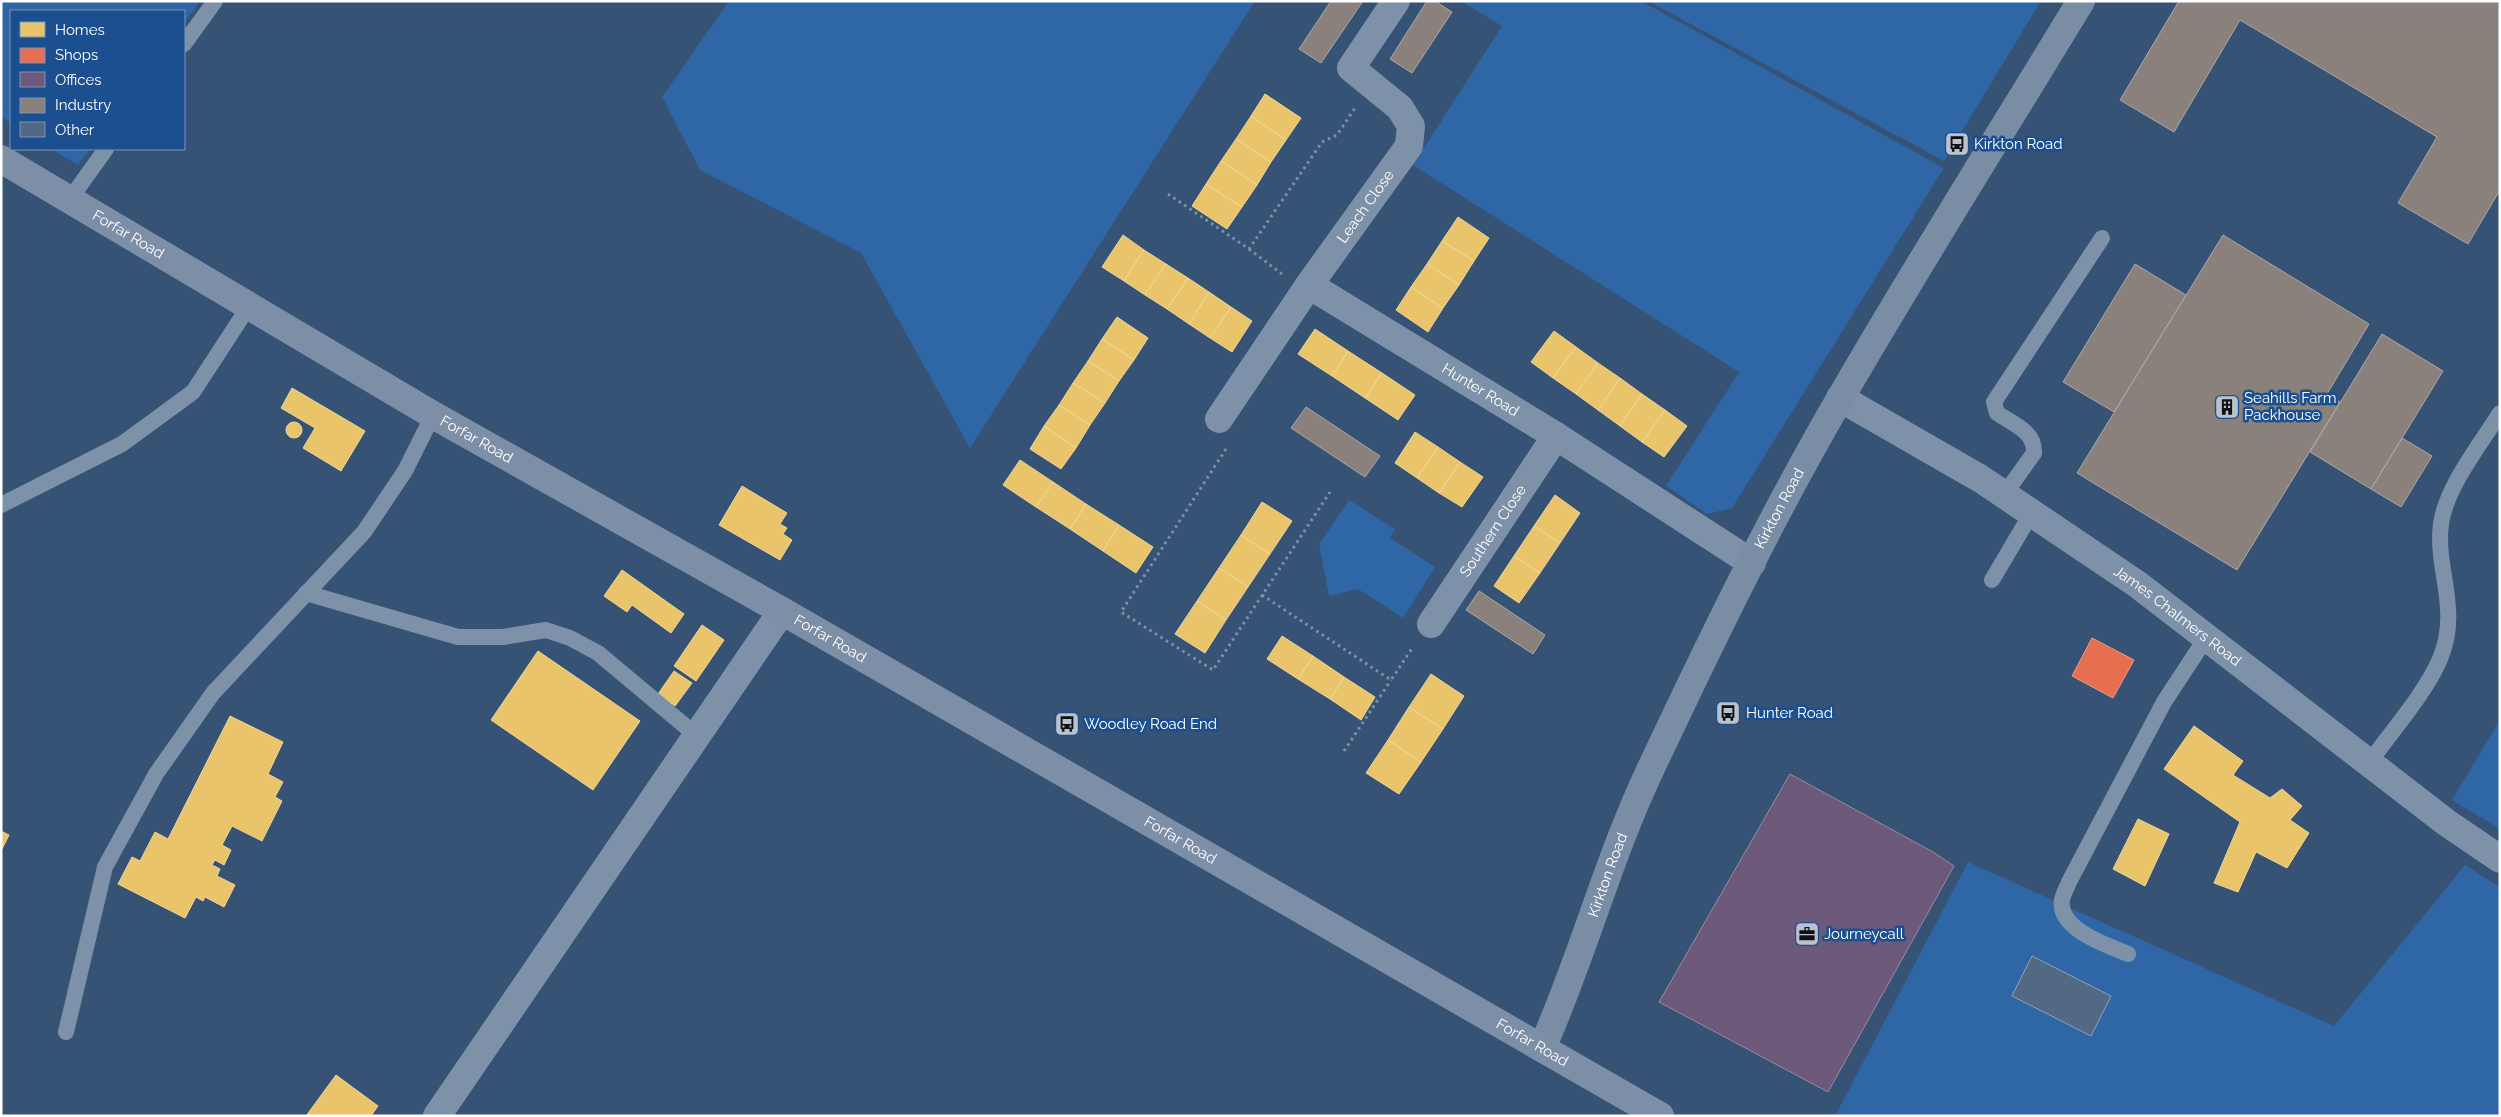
<svg xmlns="http://www.w3.org/2000/svg" width="2501" height="1117" viewBox="0 0 2501 1117" font-family="Raleway,sans-serif">
<style>
.green{fill:#2f66a5}
.homes{fill:#e9c46a;stroke:#f0d697}
.shops{fill:#e76f51;stroke:#ee9a85}
.offices{fill:#6d597a;stroke:#998ba2}
.industry{fill:#8a817c;stroke:#ada7a3}
.building{fill:#526984;stroke:#92a2b6}
.lines{fill:none;stroke-linecap:round;stroke-linejoin:round}
.path{stroke:#7d92a8;stroke-width:3;stroke-dasharray:2.5 4;stroke-linecap:butt}
.lane{stroke:#7d92a8;stroke-width:16}
.street{stroke:#7d92a8;stroke-width:28}
.secondary{stroke:#798da4;stroke-width:28}
.primary{stroke:#7d8ea7;stroke-width:28}
.labels{text-anchor:middle;dominant-baseline:central;stroke-width:5;stroke-linejoin:round;paint-order:stroke}
.poi-label{font-size:15px;fill:#fff;stroke:#1b4f8f;text-anchor:start}
.street-label{font-size:15px;fill:#fff;stroke:#1b4f8f}
</style>
<rect width="100%" height="100%" fill="#365274"/>
<path class="green" d="M1,1h199l-16,22v-12h-173v112l-10,-6z
M729,1h526l-285,447 -109,-195 -161,-83 -38,-73z
M1461,1h180l303,167 -212,340 -25,6 -41,-28 73,-114 -326,-207 89,-139z
M1648,1h393l-97,160z
M51,149h39l-12,16z
M1349,500l46,29 -5,9 45,29 -32,51 -45,-29 -29,7 -10,-52z
M2500,720v109l-48,-29z
M1968,862l366,164 131,-161 35,22v229h-665z"/>
<path class="homes" d="M1265,94l36,24 -15,22 -35,-24z
M1251,116l35,24 -15,22 -35,-23z
M1236,139l35,23 -14,23 -36,-24z
M1221,161l36,24 -15,22 -36,-23z
M1206,184l36,23 -15,22 -35,-23z
M1458,217l31,21 -15,23 -32,-20z
M1123,235l21,15 -20,31 -22,-14z
M1442,241l32,20 -15,24 -32,-21z
M1144,250l22,14 -21,31 -21,-14z
M1166,264l22,14 -21,31 -22,-14z
M1427,264l32,21 -16,23 -32,-21z
M1188,278l21,14 -20,32 -22,-15z
M1411,287l32,21 -15,24 -32,-22z
M1209,292l22,15 -21,31 -21,-14z
M1231,307l21,14 -20,31 -22,-14z
M1117,317l31,21 -14,22 -32,-21z
M1315,329l33,22 -16,25 -34,-22z
M1554,331l22,16 -23,31 -22,-16z
M1102,339l32,21 -15,21 -31,-20z
M1576,347l22,16 -22,31 -23,-16z
M1348,351l34,22 -17,25 -33,-22z
M1088,361l31,20 -14,22 -32,-20z
M1598,363l22,15 -22,32 -22,-16z
M1382,373l33,22 -17,25 -33,-22z
M1620,378l22,16 -22,32 -22,-16z
M1073,383l32,20 -15,22 -31,-20z
M292,388l73,43 -24,40 -38,-23 12,-20 -34,-20z
M1642,394l23,16 -23,32 -22,-16z
M1059,405l31,20 -14,23 -32,-22z
M1665,410l22,16 -23,31 -22,-15z
M286 430a8 8 0 1 1 16 0a8 8 0 1 1-16 0Z
M1044,426l32,22 -15,21 -31,-20z
M1415,432l23,15 -21,31 -22,-15z
M1438,447l22,15 -21,31 -22,-15z
M1020,460l33,22 -17,25 -33,-22z
M1460,462l23,15 -21,30 -23,-14z
M1053,482l33,22 -16,25 -34,-22z
M742,486l45,27 -7,11 7,4 -4,6 9,6 -12,20 -61,-35z
M1555,495l25,18 -20,30 -26,-17z
M1262,502l30,19 -22,33 -29,-19z
M1086,504l33,21 -16,26 -33,-22z
M1119,525l34,22 -17,26 -33,-22z
M1534,526l26,17 -20,30 -26,-17z
M1241,535l29,19 -22,33 -29,-19z
M1514,556l26,17 -21,30 -25,-17z
M1219,568l29,19 -22,33 -29,-19z
M622,570l62,44 -13,19 -39,-28 -5,7 -23,-16z
M1197,601l29,19 -21,33 -30,-19z
M702,625l22,15 -28,41 -22,-15z
M1282,636l31,20 -15,23 -31,-20z
M538,651l102,70 -47,69 -102,-70z
M1313,656l31,21 -14,22 -32,-20z
M674,671l18,12 -17,23 -17,-12z
M1431,674l33,22 -21,33 -34,-22z
M1344,677l31,20 -14,23 -31,-21z
M1409,707l34,22 -22,33 -33,-22z
M230,716l53,26 -15,32 15,8 -8,15 7,4 -20,40 -30,-15 -10,19 9,5 -7,15 -9,-5 -3,5 8,4 -3,7 18,9 -11,22 -19,-10 -2,4 -7,-4 -11,21 -67,-34 14,-27 8,4 15,-29 13,7z
M2194,726l49,35 -10,14 37,23 12,-9 20,17 -12,14 19,13 -22,35 -31,-16 -18,40 -24,-9 26,-61 -76,-53z
M1388,740l33,22 -22,32 -33,-21z
M2138,819l31,15 -24,52 -32,-17z
M1,831l8,4 -8,16z
M336,1075l42,31 -7,10h-65z"/>
<path class="shops" d="M2092,638l42,22 -21,38 -41,-22z"/>
<path class="offices" d="M1790,774l143,78 21,14 -126,226 -169,-90z"/>
<path class="industry" d="M1331,1h32l-42,62 -22,-14z
M1427,1h8l17,11 -40,61 -22,-14z
M2179,1h321v189l-32,54 -70,-41 39,-66 -197,-117 -66,112 -54,-32z
M2223,235l146,89 -42,70 13,8 -103,168 -160,-97z
M2135,264l51,31 -72,117 -51,-30z
M2382,334l61,37 -72,118 -61,-37z
M1306,407l74,49 -15,21 -74,-49z
M2402,438l30,18 -31,51 -30,-18z
M1479,591l66,44 -12,19 -67,-44z"/>
<path class="building" d="M2032,956l79,40 -20,40 -79,-40z"/>
<g class="lines">
<path class="path" d="M1168,194l81,55 73,-107 15,-7 18,-27
M1249,249l33,25
M1226,449l-105,163 92,58 117,-178
M1262,595l129,85 22,-33
M1344,751l47,-71"/>
<path class="lane" d="M184,44l31,-43
M70,199l36,-50
M2004,495l30,-42c1,-22 -21,-29 -37,-40l-3,-11 108,-164
M1,505l121,-61 71,-52 56,-86
M1992,580l39,-66
M306,593l152,44h45l43,-7 24,8 28,15 99,83
M2369,763c22,-31 56,-69 71,-104 21,-50 -5,-89 1,-135 5,-37 39,-79 59,-111
M2128,954c-21,-9 -71,-25 -66,-54 1,-6 5,-12 7,-18l95,-180 42,-64
M66,1032l39,-165 51,-93 57,-81 151,-161 41,-61 28,-56"/>
<g class="street">
<path id="s1" d="M1309,285l247,151 196,127"/>
<path id="s2" d="M1840,398l141,81 156,105 310,239 53,36"/>
<path id="s3" d="M1219,419l90,-134 100,-139 2,-20 -11,-18 -49,-40 45,-67"/>
<path id="s4" d="M1431,624l125,-188"/>
<path d="M437,1116l345,-505"/>
</g>
<path class="secondary" id="s5" d="M1542,1048c41,-92 66,-190 110,-282 58,-123 120,-251 189,-369 77,-133 160,-264 240,-396"/>
<path class="primary" id="s6" d="M1,159l432,256 349,196 878,505"/>
</g>
<defs>
<symbol id="bus-square" viewBox="-11 -11 22 22"><rect x="-9" y="-9" width="18" height="18" rx="4" fill="#b9c2ce" stroke="#1b4f8f"/><path d="M-5-6H5V4H4V6H2V4H-2V6H-4V4H-5ZM-3.5-4V0h7V-4ZM-3.5 1.2v1.5H-2V1.2ZM2 1.2v1.5H3.5V1.2Z" fill="#111"/></symbol>
<symbol id="building-square" viewBox="-11 -11 22 22"><rect x="-9" y="-9" width="18" height="18" rx="4" fill="#b9c2ce" stroke="#1b4f8f"/><path d="M-4-6H4V6H1V3H-1V6H-4ZM-2.5-4.3h1.7v1.8h-1.7ZM.8-4.3h1.7v1.8H.8ZM-2.5-1h1.7V.8h-1.7ZM.8-1h1.7V.8H.8Z" fill="#111"/></symbol>
<symbol id="office-square" viewBox="-11 -11 22 22"><rect x="-9" y="-9" width="18" height="18" rx="4" fill="#b9c2ce" stroke="#1b4f8f"/><path d="M-6-3h4V-5.5h4V-3h4V5H-6ZM-1-4.5V-3h2v-1.5ZM-6 0V1H6V0Z" fill="#111"/></symbol>
</defs>
<g fill-rule="evenodd">
<use href="#bus-square" x="1943" y="130" width="28" height="28"/>
<use href="#building-square" x="2213" y="393" width="28" height="28"/>
<use href="#bus-square" x="1714" y="699" width="28" height="28"/>
<use href="#bus-square" x="1053" y="710" width="28" height="28"/>
<use href="#office-square" x="1793" y="920" width="28" height="28"/>
</g>
<g class="labels">
<g class="poi-label">
<text x="1974" y="144">Kirkton Road</text>
<text x="2244" y="398">Seahills Farm<tspan x="2244" dy="17">Packhouse</tspan></text>
<text x="1746" y="713">Hunter Road</text>
<text x="1084" y="724">Woodley Road End</text>
<text x="1824" y="934">Journeycall</text>
</g>
<g class="street-label">
<text stroke="none"><textPath href="#s3" startOffset="258">Leach Close</textPath></text>
<text stroke="none"><textPath href="#s6" startOffset="148">Forfar Road</textPath></text>
<text stroke="none"><textPath href="#s1" startOffset="201">Hunter Road</textPath></text>
<text stroke="none"><textPath href="#s6" startOffset="552">Forfar Road</textPath></text>
<text stroke="none"><textPath href="#s5" startOffset="590">Kirkton Road</textPath></text>
<text stroke="none"><textPath href="#s4" startOffset="112">Southern Close</textPath></text>
<text stroke="none"><textPath href="#s2" startOffset="402">James Chalmers Road</textPath></text>
<text stroke="none"><textPath href="#s6" startOffset="958">Forfar Road</textPath></text>
<text stroke="none"><textPath href="#s6" startOffset="1362">Forfar Road</textPath></text>
<text stroke="none"><textPath href="#s5" startOffset="185">Kirkton Road</textPath></text>
<text stroke="none"><textPath href="#s6" startOffset="1768">Forfar Road</textPath></text>
</g>
</g>
<rect width="2501" height="1117" fill="none" stroke="#ffffff" stroke-width="5"/>
<rect x="10" y="10" width="175" height="140" fill="#1b4f8f" stroke="#7695bc"/>
<rect x="20" y="22" width="25" height="15" fill="#e9c46a" stroke="#7695bc"/>
<text x="55" y="35" font-size="15" fill="#ffffff">Homes</text>
<rect x="20" y="48" width="25" height="15" fill="#e76f51" stroke="#7695bc"/>
<text x="55" y="60" font-size="15" fill="#ffffff">Shops</text>
<rect x="20" y="72" width="25" height="15" fill="#6d597a" stroke="#7695bc"/>
<text x="55" y="85" font-size="15" fill="#ffffff">Offices</text>
<rect x="20" y="98" width="25" height="15" fill="#8a817c" stroke="#7695bc"/>
<text x="55" y="110" font-size="15" fill="#ffffff">Industry</text>
<rect x="20" y="122" width="25" height="15" fill="#526984" stroke="#7695bc"/>
<text x="55" y="135" font-size="15" fill="#ffffff">Other</text>
</svg>
